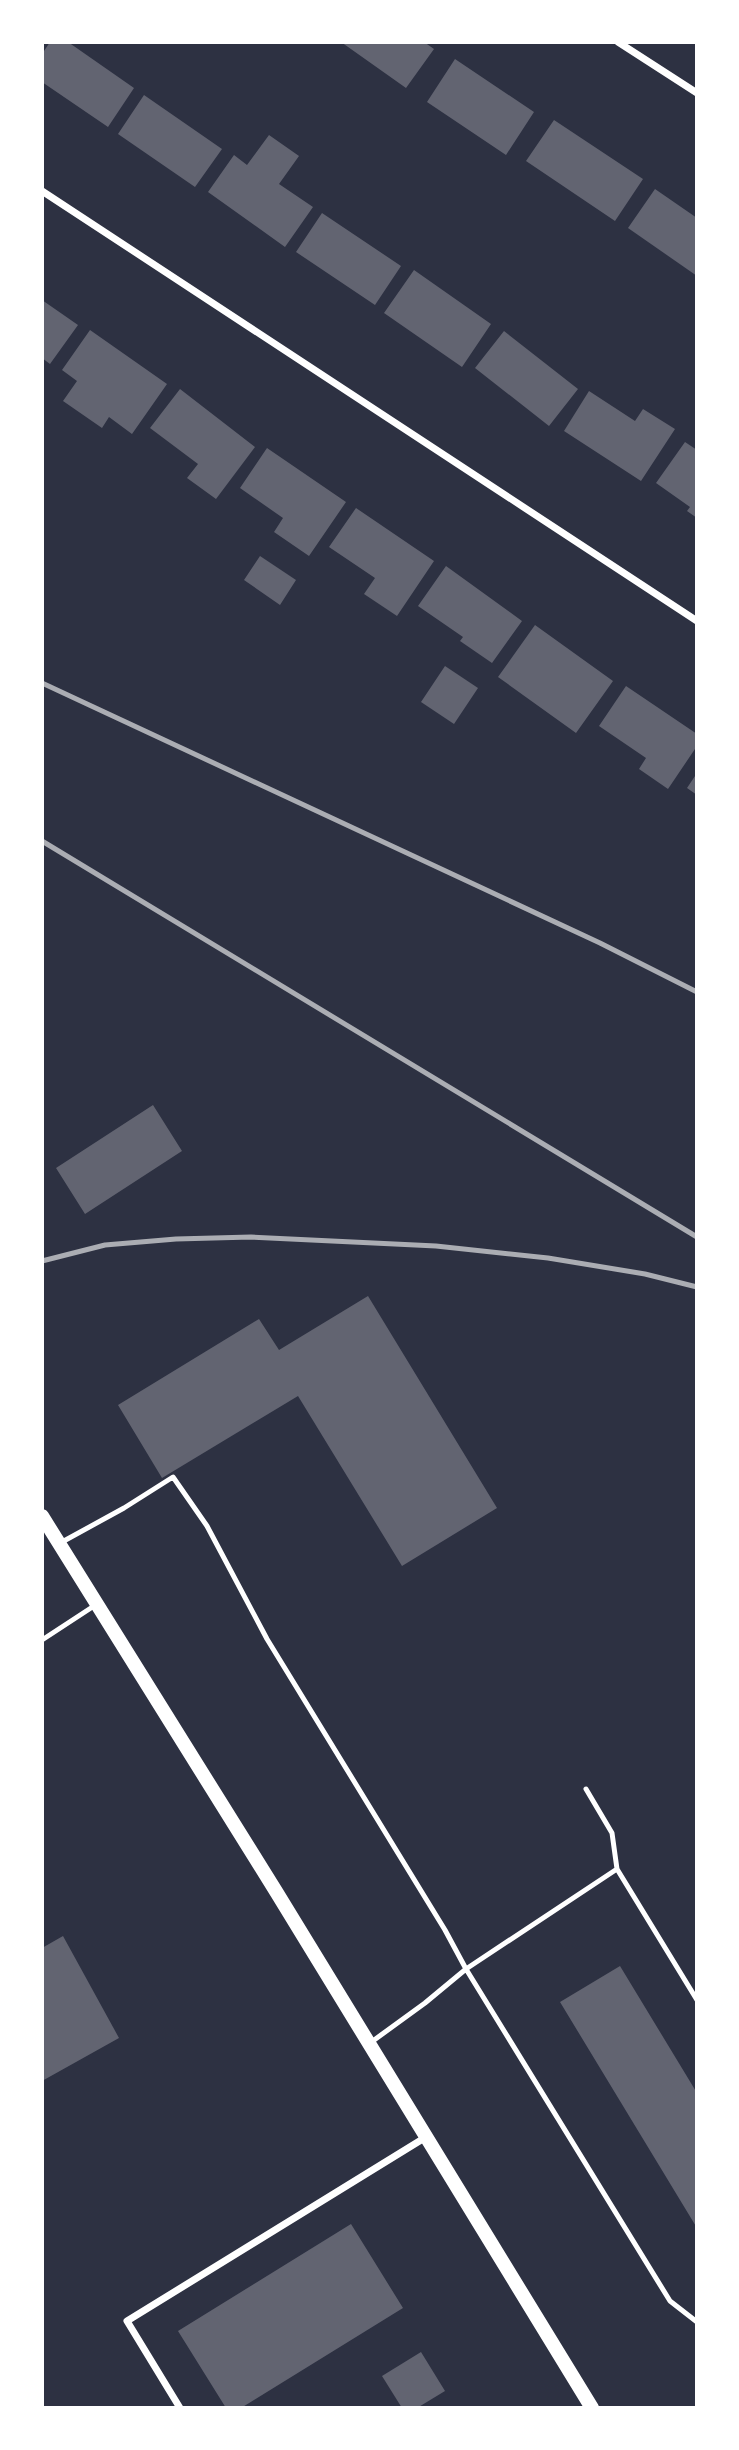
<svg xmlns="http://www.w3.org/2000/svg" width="739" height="2450" viewBox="0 0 739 2450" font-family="Mulish,sans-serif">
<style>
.building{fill:#626471}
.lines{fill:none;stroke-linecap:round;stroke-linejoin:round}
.service{stroke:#fff;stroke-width:5}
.minor{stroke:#fff;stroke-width:7}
.secondary{stroke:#fff;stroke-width:14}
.rail{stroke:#abadb3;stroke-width:5}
</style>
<rect width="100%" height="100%" fill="#2d3142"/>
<path class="building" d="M50,42h18l66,46 -26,39 -66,-45v-28z
M341,42h83l10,7 -28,39z
M455,59l79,53 -28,43 -79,-53z
M144,95l78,54 -27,38 -77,-53z
M554,120l89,59 -28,42 -89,-60z
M269,135l30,21 -20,28 34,23 -28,40 -77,-55 26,-37 13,10z
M655,189l42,29v58l-69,-48z
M322,213l79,53 -26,39 -79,-53z
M414,270l77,54 -29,43 -78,-54z
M42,300l36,25 -28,39 -8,-6z
M90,330l77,54 -35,50 -23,-17 -7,11 -39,-27 14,-20 -15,-11z
M504,331l74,58 -29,37 -74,-58z
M180,389l75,58 -39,52 -29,-21 11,-14 -48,-36z
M589,391l46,30 8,-12 32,20 -34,52 -77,-50z
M685,442l12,8v68l-10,-7 3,-4 -34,-24z
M267,448l79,54 -37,54 -35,-24 9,-14 -43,-30z
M356,508l78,53 -37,55 -33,-22 11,-16 -46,-31z
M260,556l36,24 -16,25 -36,-25z
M446,566l76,55 -30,42 -32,-22 3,-4 -45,-31z
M535,625l78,56 -37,52 -78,-56z
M445,666l33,22 -24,36 -33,-22z
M626,686l71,48v12l-29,43 -29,-20 7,-11 -47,-32z
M697,773v22l-10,-7z
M153,1105l29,46 -97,63 -29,-46z
M368,1296l129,212 -95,58 -104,-170 -136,82 -44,-73 141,-86 20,31z
M63,1936l56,102 -77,43v-133z
M620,1966l77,127v135l-137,-226z
M351,2224l52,84 -162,100h-15l-48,-77z
M421,2352l24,39 -28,17h-15l-20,-32z"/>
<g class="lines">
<path class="service" d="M62,1542l62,-34 49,-31 34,49 60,113 178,291 21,39 -41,34 -55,40
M42,1640l55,-36
M586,1789l26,44 5,36
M697,2000l-80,-131 -151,100 204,332 27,21"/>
<path class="minor" d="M618,42l79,51
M42,191l655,430
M180,2408l-53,-87 299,-184"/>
<path class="secondary" d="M42,1516l235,377 315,515"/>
<path class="rail" d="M42,683l558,260 97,49
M42,841l655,396
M42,1261l63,-16 71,-6 75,-2 185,9 112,12 97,16 52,13"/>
</g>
<rect width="739" height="2450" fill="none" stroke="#ffffff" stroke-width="88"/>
</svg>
